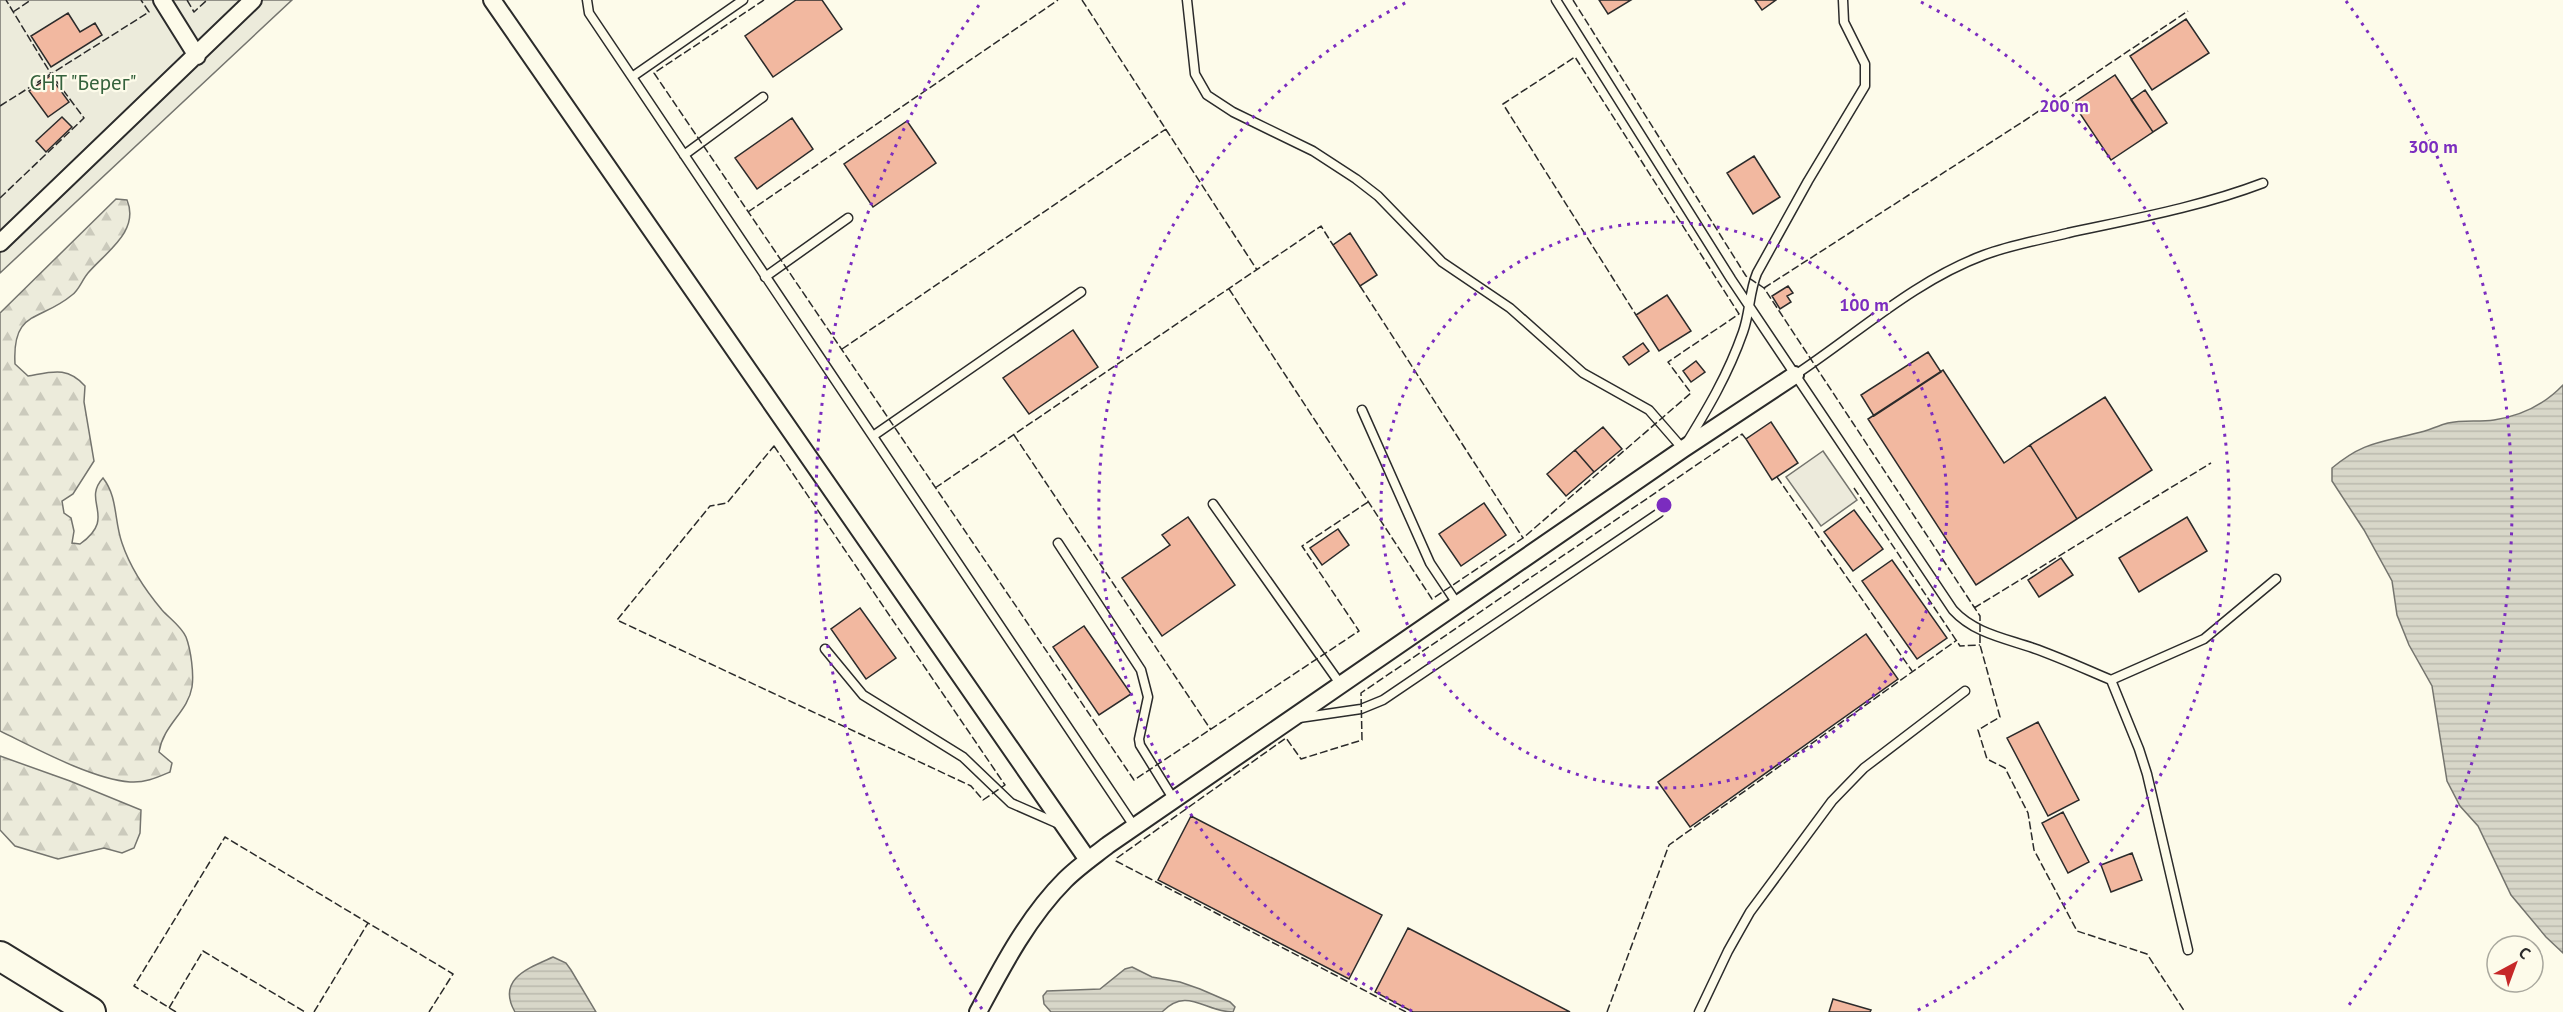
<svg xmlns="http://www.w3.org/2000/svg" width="2563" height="1012" viewBox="0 0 2563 1012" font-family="'PT Sans',sans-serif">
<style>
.green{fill:#ecebdb;stroke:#74746e;stroke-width:1.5}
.forest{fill:url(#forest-firs);stroke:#74746e;stroke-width:1.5}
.parking{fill:#eceadb;stroke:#74746e;stroke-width:1.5}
.water{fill:url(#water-rules);stroke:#74746e;stroke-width:1.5}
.building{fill:#f2b8a0;stroke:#2b2b2b;stroke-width:1.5}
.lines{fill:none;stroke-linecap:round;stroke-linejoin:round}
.service-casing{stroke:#2b2b2b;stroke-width:11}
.minor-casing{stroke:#2b2b2b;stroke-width:20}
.trunk-casing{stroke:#2b2b2b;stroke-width:32}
.service{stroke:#fdfbea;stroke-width:8}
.minor{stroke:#fdfbea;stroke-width:16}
.trunk{stroke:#fdfbea;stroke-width:28}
.fence{stroke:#2b2b2b;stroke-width:1.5;stroke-dasharray:8 3;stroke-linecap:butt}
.ring{fill:none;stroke:#7b2cbf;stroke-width:3;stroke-dasharray:3 6}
.labels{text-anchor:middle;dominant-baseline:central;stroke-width:4.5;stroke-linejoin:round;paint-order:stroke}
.park-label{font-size:21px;fill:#34623c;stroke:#fdfbea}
.centre{fill:#7b2cbf;stroke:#fdfbea;stroke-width:3}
.ring-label{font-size:18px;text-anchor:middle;font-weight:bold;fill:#7b2cbf;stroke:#fdfbea;stroke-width:4.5;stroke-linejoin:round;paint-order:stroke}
</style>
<defs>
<pattern id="forest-firs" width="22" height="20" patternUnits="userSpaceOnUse" patternTransform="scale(1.5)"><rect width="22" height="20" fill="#ecebdb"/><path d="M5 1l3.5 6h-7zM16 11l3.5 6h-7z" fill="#cbcabc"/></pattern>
<pattern id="water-rules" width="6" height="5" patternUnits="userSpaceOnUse" patternTransform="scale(1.5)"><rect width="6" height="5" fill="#d8d7c9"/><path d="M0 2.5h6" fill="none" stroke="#bab9ad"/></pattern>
</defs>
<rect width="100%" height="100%" fill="#fdfbea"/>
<path class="green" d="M0,0h292l-292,273z"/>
<path class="forest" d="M116,199l11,1c13,31 -21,52 -39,73 -6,7 -9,17 -16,22 -32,27 -60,14 -57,69l13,12c24,-4 39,-10 57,10l-1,16 10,59 -21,33 -11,7 2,12 7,5 3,13 -2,12 8,1c38,-27 1,-42 23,-66 15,19 11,43 19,65 8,24 24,48 40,67 8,9 19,16 24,27 5,13 8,37 6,50 -4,25 -29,38 -33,65l13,11 -2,9c-14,6 -25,11 -40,10 -38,-3 -95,-34 -130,-51v-418z
M0,756l70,25 71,29 -1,23 -6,15 -12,5 -18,-5 -46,11 -43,-13 -15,-16z"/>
<path class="parking" d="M1823,451l34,49 -36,26 -35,-49z"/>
<path class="water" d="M2563,385v568l-17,-16 -35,-42 -33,-69 -18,-20 -13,-25 -15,-95 -23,-41 -12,-30 -5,-34 -28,-51 -32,-49v-13c31,-26 47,-25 85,-35 10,-2 20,-7 31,-10 15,-3 31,-1 46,-3 27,-4 50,-15 69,-35z
M553,957l13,6 5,7 25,42h-81c-19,-33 14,-44 38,-55z
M1132,967l20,10 28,5 20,7 30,13 5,5 -2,5c-28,0 -46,-26 -71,0h-111l-7,-8 -1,-8 4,-5 53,-2 25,-20z"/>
<path class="building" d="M796,0h26l20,29 -69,48 -28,-41z
M1599,0h32l-23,14z
M1755,0h21l-14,10z
M68,13l12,19 15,-9 7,12 -51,32 -20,-31z
M2186,19l23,34 -57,37 -22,-34z
M2115,75l38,57 -42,28 -38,-57z
M50,76l19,26 -21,15 -19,-26z
M2145,90l22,33 -14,9 -22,-32z
M62,117l10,10 -26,25 -10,-11z
M792,118l21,31 -56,40 -22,-31z
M907,121l29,42 -63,44 -29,-43z
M1754,156l26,41 -27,17 -26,-41z
M1350,233l27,42 -17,11 -27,-41z
M1788,286l5,7 -6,3 4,6 -11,7 -8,-13z
M1667,295l24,36 -32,20 -23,-36z
M1073,330l25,37 -69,47 -26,-36z
M1643,343l6,8 -20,14 -6,-8z
M1928,352l13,20 -67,44 -13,-21z
M1696,361l9,11 -14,10 -8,-11z
M1943,370l61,93 26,-18 47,74 -101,66 -108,-166z
M2105,397l47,73 -75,49 -47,-74z
M1771,422l27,41 -26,17 -26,-41z
M1603,427l19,22 -28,23 -19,-22z
M1575,450l19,22 -28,24 -19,-22z
M1484,503l22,32 -45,31 -22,-32z
M1854,510l29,39 -30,22 -29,-39z
M1188,517l47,68 -73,51 -40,-58 48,-33 -8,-10z
M2187,517l20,34 -68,41 -20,-34z
M1338,529l11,16 -27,20 -12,-17z
M2061,558l12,17 -34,22 -11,-17z
M1892,560l55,78 -30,21 -55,-78z
M860,608l36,50 -30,21 -35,-50z
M1084,626l47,68 -32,21 -46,-68z
M1866,634l32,45 -208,148 -32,-45z
M2038,722l41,78 -31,16 -41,-78z
M2063,812l26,50 -21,11 -26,-50z
M1191,816l191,99 -33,64 -191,-99z
M2132,853l10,27 -31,12 -10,-27z
M1408,928l162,84h-157l-38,-20z
M1833,999l38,11 -1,2h-41z"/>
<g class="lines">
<defs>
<path id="service" d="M587,0l2,13 43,64
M743,0l-111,77 502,749
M1187,0l8,74 12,21 26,17 80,39 43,28 22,17 64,66 68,46 73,65 66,37 34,39c24,-39 45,-74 60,-117 7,-19 6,-40 14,-59l51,-92 57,-95v-22l-21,-42 -1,-22
M1556,0l175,279 222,331c21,23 51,28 80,38 26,9 52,21 78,32l28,69 8,25 41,176
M684,155l79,-58
M765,277l83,-59
M1795,375c62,-41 119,-94 189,-120 27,-10 56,-15 84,-22 65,-14 132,-26 195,-50
M1362,410l68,153 28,42
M873,436l208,-144
M1213,504l128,181
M1058,543l83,127 7,27 -9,42 1,6 34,55
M825,649l38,46 100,62 48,46 48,21
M2111,680l93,-41 72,-60
M1299,718l62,-9 22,-9 276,-187
M1699,1012l29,-61 22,-39 82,-111 32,-33 101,-77"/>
<path id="minor" d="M162,0l35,56
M492,0l596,860
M0,243l253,-243
M978,1012c24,-45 50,-95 87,-132 13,-13 29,-24 43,-35l575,-396 112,-74"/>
<path id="trunk" d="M0,956l91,56"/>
</defs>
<use href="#service" class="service-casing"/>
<use href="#minor" class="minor-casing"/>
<use href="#trunk" class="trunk-casing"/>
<use href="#service" class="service"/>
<use href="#minor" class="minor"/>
<use href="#trunk" class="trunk"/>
<path class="fence" d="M187,0l7,12 13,-12
M764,0l-110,73 480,707 225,-149 -57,-85 66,-44
M1082,0l175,270
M1573,0l173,276 18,12 216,328v29l20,72 -22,13 9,29 18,9 23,45 6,37 43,81 70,23 38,58
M13,12l18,-12
M0,106l149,-94 -8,-12
M0,198l84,-80 -33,-44 -45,-74
M748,212l310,-212
M1360,286l163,252
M1764,288l260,-167 164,-110
M1229,289l203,310 91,-61 168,-145 -23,-31 71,-48 -164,-257 -72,47 133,211
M842,349l324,-220
M1014,435l197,295
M774,446l231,339 -22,15 -12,-14 -354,-166 93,-114 17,-3z
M1777,477l135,194
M935,488l386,-262 12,19
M1854,488l106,158 20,-1
M1974,608l237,-145
M169,1008l34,-57 102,61
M176,1012l-42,-26 91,-149 228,137 -24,38
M314,1012l54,-89
M1406,1012l-290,-151 1,-3 169,-120 15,21 61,-19 -1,-47 381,-259 4,5
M1607,1012l62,-167 288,-205"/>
</g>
<g class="ring">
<circle cx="1664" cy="505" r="283"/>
<path d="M1412 1011A565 565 0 0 1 1407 2M1921 2A565 565 0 0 1 1916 1011"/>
<path d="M982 1009A848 848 0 0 1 982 1M2346 1A848 848 0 0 1 2346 1009"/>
</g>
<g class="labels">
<g class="park-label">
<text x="83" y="82">СНТ "Берег"</text>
</g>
</g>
<circle cx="1664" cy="505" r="9" class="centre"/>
<g class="ring-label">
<text x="2064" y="112">200 m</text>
<text x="2433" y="153">300 m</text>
<text x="1864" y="311">100 m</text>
</g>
<g transform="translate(2515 964) rotate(41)"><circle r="28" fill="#fdfbea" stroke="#a9a89e" stroke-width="1.5"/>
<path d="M0-4.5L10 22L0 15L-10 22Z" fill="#c62828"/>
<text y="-9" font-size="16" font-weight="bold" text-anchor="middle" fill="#2b2b2b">С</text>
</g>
</svg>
